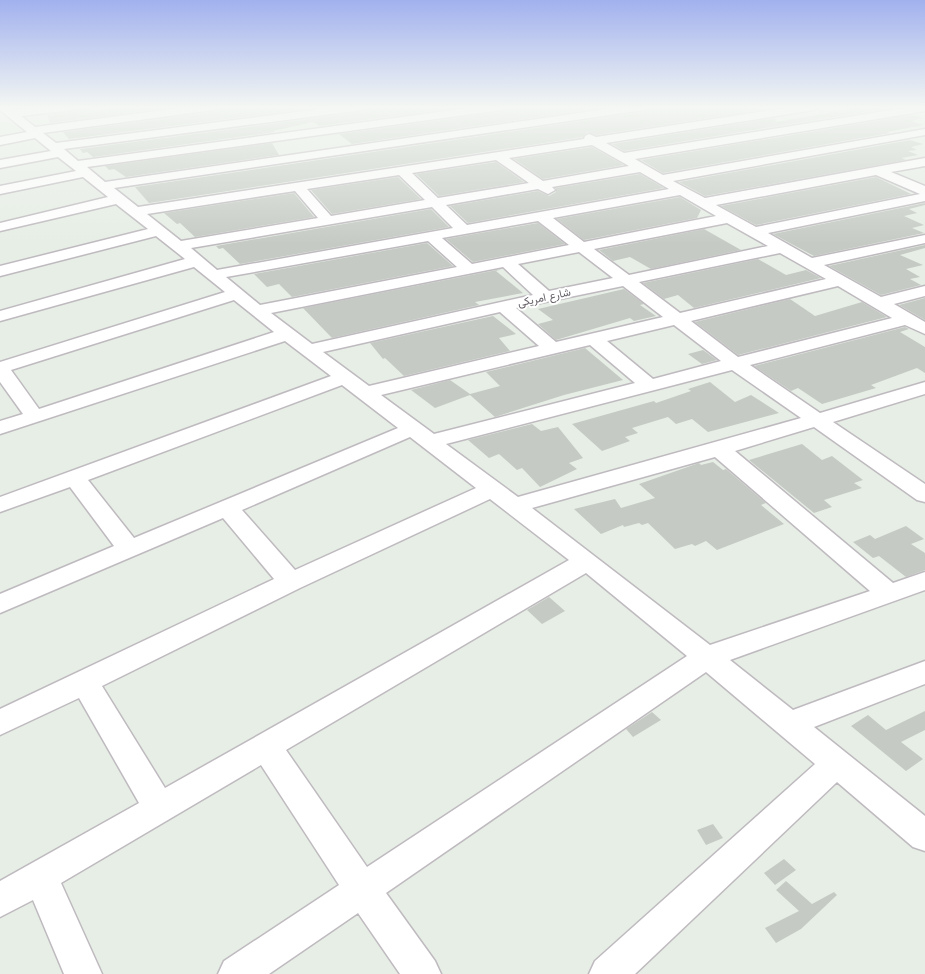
<svg xmlns="http://www.w3.org/2000/svg" width="925" height="974" viewBox="0 0 925 974" font-family="Inter,Vazirmatn,sans-serif">
<style>
.building{fill:#c5cbc4}
.lines{fill:none;stroke-linecap:round;stroke-linejoin:round}
.minor-casing{stroke:#bfbabf;stroke-width:3}
.minor{fill:#fff;fill-rule:evenodd}
.labels{text-anchor:middle;dominant-baseline:central;stroke-width:4;stroke-linejoin:round;paint-order:stroke}
.far-street-label{font-size:11px;fill:#625d64;stroke:#fff}
</style>
<rect width="100%" height="100%" fill="#e6eee5"/>
<path class="building" d="M118,107l48,1 -116,15 -3,-8 25,-3 5,-3 12,-1 1,3z
M235,107h85l-251,32 -6,-7 150,-20 6,-3z
M369,107h92l-142,19 -6,-4 -40,9 2,1 -182,25 -6,-5 -4,1 -3,-4 282,-37z
M508,107h98l-254,37 -13,-10 162,-22z
M650,107l124,1 -178,27 -8,-3 -5,5 -434,66 -14,-16 508,-75z
M861,107l28,1 -265,43 -12,-7 163,-26 1,4z
M912,115l11,3 -12,3 12,4 -36,7 3,1 -227,40 -22,-13z
M910,140l13,4 -12,3 6,3 -9,1 10,4 -16,3 4,2 -201,36 -26,-14z
M272,143l7,12 -153,22 -12,-8 -5,1 -4,-4z
M592,147l32,18 -81,14 -29,-20z
M496,162l28,20 -85,14 -23,-22z
M640,174l24,14 -196,35 -18,-17 88,-15 11,5 7,-4v-4z
M398,177l23,22 -89,15 -21,-24z
M876,177l35,17 -155,31 -35,-19z
M294,193l20,24 -119,20 -15,-14 -3,1 -13,-11z
M680,197l21,13 -4,8 -113,22 -27,-21z
M925,203v2l-16,4 8,4 -13,3 20,9 -12,3 12,5 -110,23 -41,-22z
M431,209l18,18 -209,37 -17,-16 -4,1 -3,-3z
M538,223l27,21 -92,18 -27,-23z
M704,229l37,21 -90,19 -21,-12 -17,4 -14,-11z
M427,243l26,23 -161,31 -13,-13 -12,3 -13,-13z
M925,245v3l-25,7 23,10 -17,4 14,8 -10,2 11,6 -40,10 -52,-29z
M758,259l28,16 20,-5 15,8 -127,30 -16,-13 -14,4 -21,-16z
M502,269l-6,2 27,22 -48,9 4,3 -147,33 -29,-30z
M624,289l20,15 -4,1 16,11 -22,5 -4,-3 -74,22 -18,-16 15,-4 -15,-11z
M925,298v22l-26,-15z
M790,299l25,17 47,-14 25,15 -149,38 -43,-33z
M493,316l23,18 -17,4 11,13 -106,25 -19,-18 -2,1 -13,-16z
M905,327l4,2 -9,3 25,15v26l-8,-5 -46,17 5,3 -54,16 -24,-16 -7,3 -37,-25z
M585,348l38,32 -59,15 -69,22 -25,-22 -35,13 -24,-18 39,-10 20,14 30,-8 -14,-14z
M703,350l14,10 -15,4 -14,-10z
M710,382l25,20 16,-7 28,18 -71,19 -16,-13 -16,5 -8,-7 -36,11 6,5 -13,4 5,4 -28,10 -30,-27 82,-23 2,2 35,-12 -3,-2z
M532,424l9,7 17,-4 25,31 -14,5 8,6 -37,18 -18,-19 -5,2 -18,-16 -10,4 -21,-18z
M802,444l20,16 10,-4 31,24 -9,3 8,5 -38,12 8,7 -18,6 -65,-53z
M713,462l10,8 3,-1 40,34 -5,2 23,19 -67,26 -11,-9 -11,5 -3,-2 -17,5 -27,-26 -6,2 -3,-2 -15,4 -1,-2 -22,9 -27,-25 41,-10 6,9 34,-10 -16,-14 60,-21 2,2z
M906,526l18,13 -13,5 14,9v17l-19,7 -27,-21 -6,2 -20,-16 17,-7 5,4z
M549,597l16,14 -23,13 -15,-14z
M925,711v19l-24,12 22,17 -17,12 -55,-45 17,-11 18,15z
M652,712l9,8 -28,17 -7,-8z
M713,824l10,14 -17,7 -9,-15z
M784,859l12,11 -21,15 -11,-12z
M786,881l26,23 22,-12 3,3 -36,34 -25,14 -11,-15 34,-17 -23,-21z"/>
<g class="lines">
<defs>
<path id="minor" d="M0,107h10l4,3 29,-3h34l-5,3 -51,6 14,11 152,-20h31l-5,3 -170,23 13,10 280,-36h31l-5,3 -298,39 14,12 398,-54h30l-5,3 -414,57 18,15 515,-75h28l-5,3 -529,78 24,19 446,-68 1,-3 4,-2 7,3 196,-30h27l-5,3 -208,33 18,10 286,-46h15v4l-290,48 28,16 262,-46v6l-252,46 32,17 220,-40v8l-34,6 34,14v15l-157,32 44,25 113,-23v8l-101,22 57,32 44,-11v10l-31,8 31,18v12l-20,-9 -155,40 70,48 105,-31v12l-92,28 92,62v18l-8,-2 -103,-73 -79,24 158,132 32,-11v18l-195,70 63,50 132,-49v23l-111,43 111,89v35l-12,-4 -76,-65 -202,192h-46l6,-13 220,-197 -109,-92 -320,221 49,68 6,13h-41l-42,-61 -89,61h-51l6,-13 115,-76 -78,-120 -200,118 41,91h-38l-31,-74 -33,17v-36l139,-78 -60,-105 -79,37v-26l274,-130 -51,-61 -223,95v-19l114,-48 -44,-59 -70,25v-15l331,-121 -46,-35 -285,93v-13l23,-7 -23,-32v-20l225,-70 -31,-25 -194,54v-10l185,-52 -29,-23 -156,40v-10l148,-37 -32,-25 -116,27v-8l108,-26 -25,-20 -83,17v-8l76,-15 -18,-14 -58,11v-8l51,-9 -16,-13 -35,7v-8l27,-5 -27,-22zM592,145l37,21 -86,15 -34,-23zM496,160l33,23 -91,15 -26,-25zM640,172l29,17 -202,36 -21,-20 92,-16 10,5 7,-4 -3,-3zM399,175l26,25 -94,16 -24,-27zM876,175l44,19 -164,33 -40,-22zM295,191l23,27 -137,23 -34,-27zM680,195l36,21 -132,26 -31,-24zM432,207l21,21 -236,42 -26,-22zM538,221l31,24 -97,19 -30,-26zM727,223l41,23 -139,29 -35,-26zM428,241l29,26 -197,38 -34,-28zM579,252l34,26 -64,13 -31,-27zM780,253l46,26 -146,34 -41,-31zM503,267l30,28 -221,49 -41,-31zM623,286l40,31 -107,25 -40,-34zM838,286l54,32 -154,39 -47,-36zM234,300l40,32 -235,77 -28,-39zM500,312l39,34 -170,40 -46,-34zM674,325l47,36 -68,18 -46,-38zM590,345l45,38 -201,51 -53,-39zM732,370l69,48 -283,79 -72,-53zM342,385l56,43 -264,110 -46,-58zM410,437l66,51 -181,82 -53,-60zM715,457l155,134 -160,54 -178,-137zM490,499l79,61 -404,228 -63,-102 198,-98zM586,573l101,83 -320,211 -81,-117z"/>
</defs>
<use href="#minor" class="minor-casing"/>
<use href="#minor" class="minor"/>
</g>
<linearGradient id="sky" x2="0" y2="1"><stop stop-color="#a1b1ee"/><stop offset="0.44" stop-color="#f4f7f3"/><stop offset="1" stop-color="#f4f7f3" stop-opacity="0"/></linearGradient>
<rect width="925" height="244" fill="url(#sky)"/>
<g class="labels">
<g class="far-street-label">
<text transform="translate(544 297) rotate(-12)">شارع امريكى</text>
</g>
</g>
</svg>
